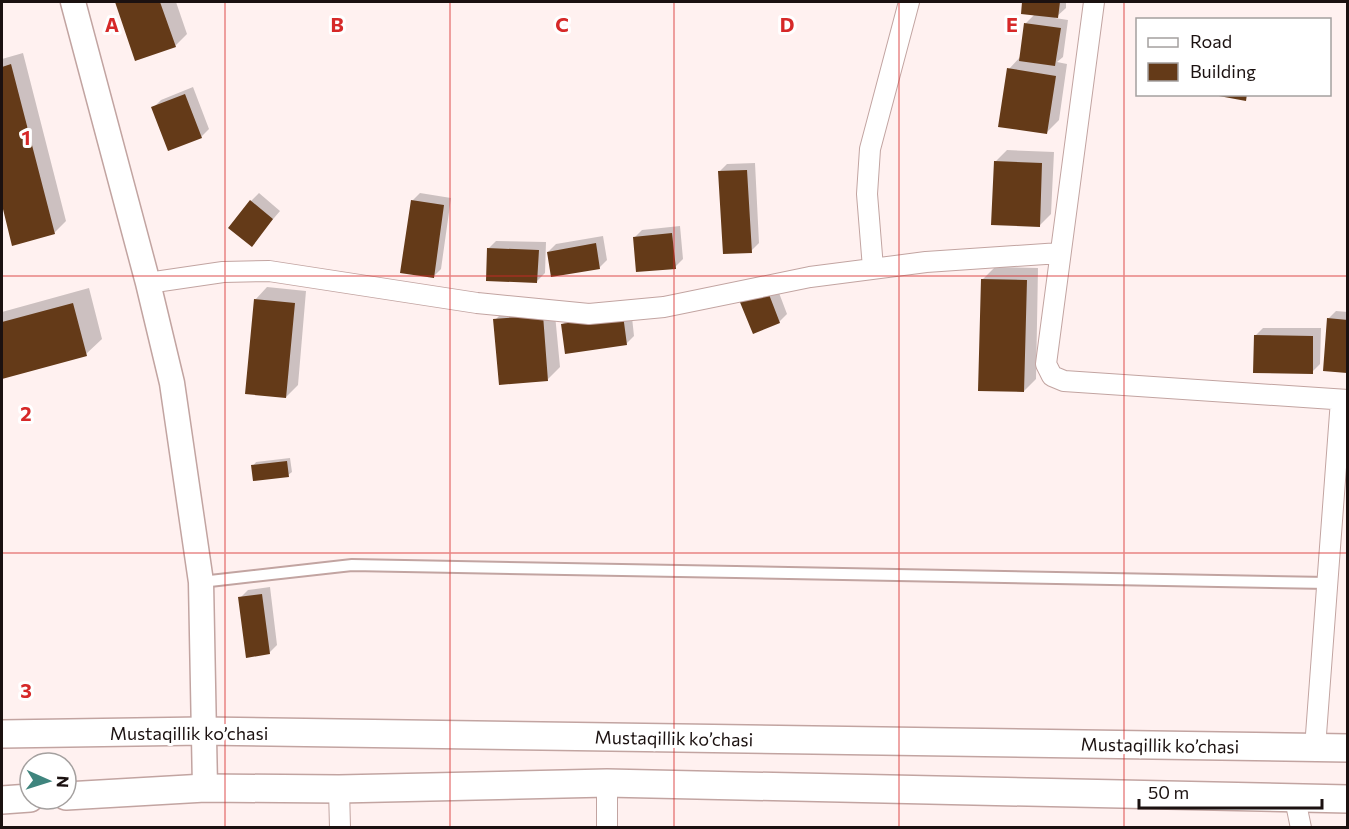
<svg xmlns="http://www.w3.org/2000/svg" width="1349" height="829" viewBox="0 0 1349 829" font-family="Commissioner,sans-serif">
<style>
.shadow{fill:#0003}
.building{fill:#643a18}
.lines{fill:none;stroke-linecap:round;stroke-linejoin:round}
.service-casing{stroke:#c2a4a1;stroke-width:14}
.minor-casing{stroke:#c2a4a1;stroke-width:22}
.tertiary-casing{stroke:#c2a4a1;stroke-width:27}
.secondary-casing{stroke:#c2a4a1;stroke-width:30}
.service{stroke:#fff;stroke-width:10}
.minor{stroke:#fff;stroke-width:20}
.tertiary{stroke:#fff;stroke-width:24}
.secondary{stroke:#fff;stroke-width:27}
.grid{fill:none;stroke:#d62828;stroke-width:1.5;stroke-opacity:0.55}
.labels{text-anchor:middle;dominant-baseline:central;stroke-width:6;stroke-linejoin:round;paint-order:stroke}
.street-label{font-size:18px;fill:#1b1110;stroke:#fff}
.grid-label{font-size:20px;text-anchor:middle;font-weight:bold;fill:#d62828;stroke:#fff;stroke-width:6;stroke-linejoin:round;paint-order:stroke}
</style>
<rect width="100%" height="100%" fill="#fff1f0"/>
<path class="shadow" d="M117,2h59l11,32 -12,12 -39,13z
M1024,2h42v6l-11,10 13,2 -5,37 -6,5 10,2 -8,56 -12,12 -38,-63 12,-13 5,-33 9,-9 -12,-2z
M23,53l43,168 -12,12 -41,11 -11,-45v-140z
M193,87l16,42 -8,8 -48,-29 8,-8z
M1007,150l47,2 -3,62 -12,12 -44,-64z
M755,163l4,80 -8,8 -32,-79 8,-8z
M259,193l21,18 -29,34v-44z
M420,193l31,5 -10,71 -8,8 -21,-76z
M680,226l3,33 -8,8 -41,-29 8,-8z
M603,236l4,24 -8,8 -51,-16 8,-8z
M496,241l50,1 -1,31 -8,8 -49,-32z
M995,267l43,1 -2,111 -12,12 -41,-112z
M773,277l14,37 -8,8 -25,10z
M267,287l39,4 -8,94 -12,12 -31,-97z
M89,288l13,51 -16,15 -84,23v-65z
M554,304l6,63 -12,12 -53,-59 12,-12z
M631,308l3,28 -8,8 -63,-20 8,-8z
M1336,311l12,1 -1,60 -19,-53z
M1263,328h58l-1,36 -8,8 -57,-36z
M290,458l2,14 -4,3 -35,-9 3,-4z
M270,587l7,58 -8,8 -29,-55 8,-8z"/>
<path class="building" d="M115,2h45l16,45 -41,14z
M1022,2h38l-2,16 -37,-4z
M1024,23l37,5 -6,38 -36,-5z
M11,64l44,170 -43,12 -10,-41v-138z
M1007,68l49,8 -9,58 -49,-7z
M185,94l17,44 -34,13 -17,-44z
M1208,94h39l-1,7z
M994,161l48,2 -2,64 -49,-2z
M747,170l5,83 -29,1 -5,-83z
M250,200l23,19 -21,28 -24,-19z
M411,200l33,5 -10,73 -34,-5z
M672,233l4,36 -40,3 -3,-35z
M596,243l4,26 -49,8 -4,-25z
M487,248l52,2 -2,33 -51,-2z
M981,279l46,1 -3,112 -46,-1z
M765,284l15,39 -27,11 -16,-39z
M254,299l41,4 -9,95 -41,-4z
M73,303l14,53 -85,23v-57z
M543,315l5,66 -49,4 -6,-66z
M623,315l4,30 -62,9 -4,-30z
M1327,318l21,2 -1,53 -24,-2z
M1254,335l59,1v38l-60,-1z
M287,461l2,16 -36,4 -2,-16z
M262,594l8,60 -24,4 -8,-61z"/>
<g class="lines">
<defs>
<path id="service" d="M201,582l151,-17 976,18"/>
<path id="minor" d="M1094,2l-48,362 6,12 12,5 284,19
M873,268l-6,-74 3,-45 39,-147
M148,283l75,-11 46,-1 208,32 112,11 75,-7 146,-30 116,-15 134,-9
M1315,748l26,-348
M339,789l1,39
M1295,799l6,29
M607,828v-45"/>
<path id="tertiary" d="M73,2l75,281 24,100 29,199 4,206"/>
<path id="secondary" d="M2,734l201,-3 1145,17
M66,796l139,-8 134,1 268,-6 741,16
M2,800l28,-2"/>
</defs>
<use href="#service" class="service-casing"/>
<use href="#minor" class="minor-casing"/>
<use href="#tertiary" class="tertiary-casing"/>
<use href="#secondary" class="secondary-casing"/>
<use href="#service" class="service"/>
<use href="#minor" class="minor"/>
<use href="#tertiary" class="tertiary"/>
<use href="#secondary" class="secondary"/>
</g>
<path class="grid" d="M225,2v826M450,2v826M674,2v826M899,2v826M1124,2v826M2,276h1346M2,553h1346"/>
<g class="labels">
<g class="street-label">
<text x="189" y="733">Mustaqillik ko’chasi</text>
<text transform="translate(674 738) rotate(1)">Mustaqillik ko’chasi</text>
<text transform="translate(1160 745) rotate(1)">Mustaqillik ko’chasi</text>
</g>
</g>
<g class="grid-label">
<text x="112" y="32">A</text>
<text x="337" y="32">B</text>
<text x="562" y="32">C</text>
<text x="787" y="32">D</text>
<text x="1012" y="32">E</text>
<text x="26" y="145">1</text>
<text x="26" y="421">2</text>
<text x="26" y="698">3</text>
</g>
<rect width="1349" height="829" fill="none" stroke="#1b1110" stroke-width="6"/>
<rect x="1136" y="18" width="195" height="78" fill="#ffffff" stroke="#a4a09f" stroke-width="1.5"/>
<rect x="1148" y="38" width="30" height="9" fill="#ffffff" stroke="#a4a09f" stroke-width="1.5"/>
<text x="1190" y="48" font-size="18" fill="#1b1110">Road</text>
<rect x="1148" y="63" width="30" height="18" fill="#643a18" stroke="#a4a09f" stroke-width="1.5"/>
<text x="1190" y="78" font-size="18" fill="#1b1110">Building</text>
<g transform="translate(48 781) rotate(93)"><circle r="28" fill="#ffffff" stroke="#a4a09f" stroke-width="1.5"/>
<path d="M0-4.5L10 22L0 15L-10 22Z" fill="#3f857e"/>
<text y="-9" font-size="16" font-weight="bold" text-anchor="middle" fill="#1b1110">N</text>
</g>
<path d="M1139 799v9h183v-9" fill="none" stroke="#1b1110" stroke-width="3"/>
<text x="1148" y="799" font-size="18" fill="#1b1110" stroke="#ffffff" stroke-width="4.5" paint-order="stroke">50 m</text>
</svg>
